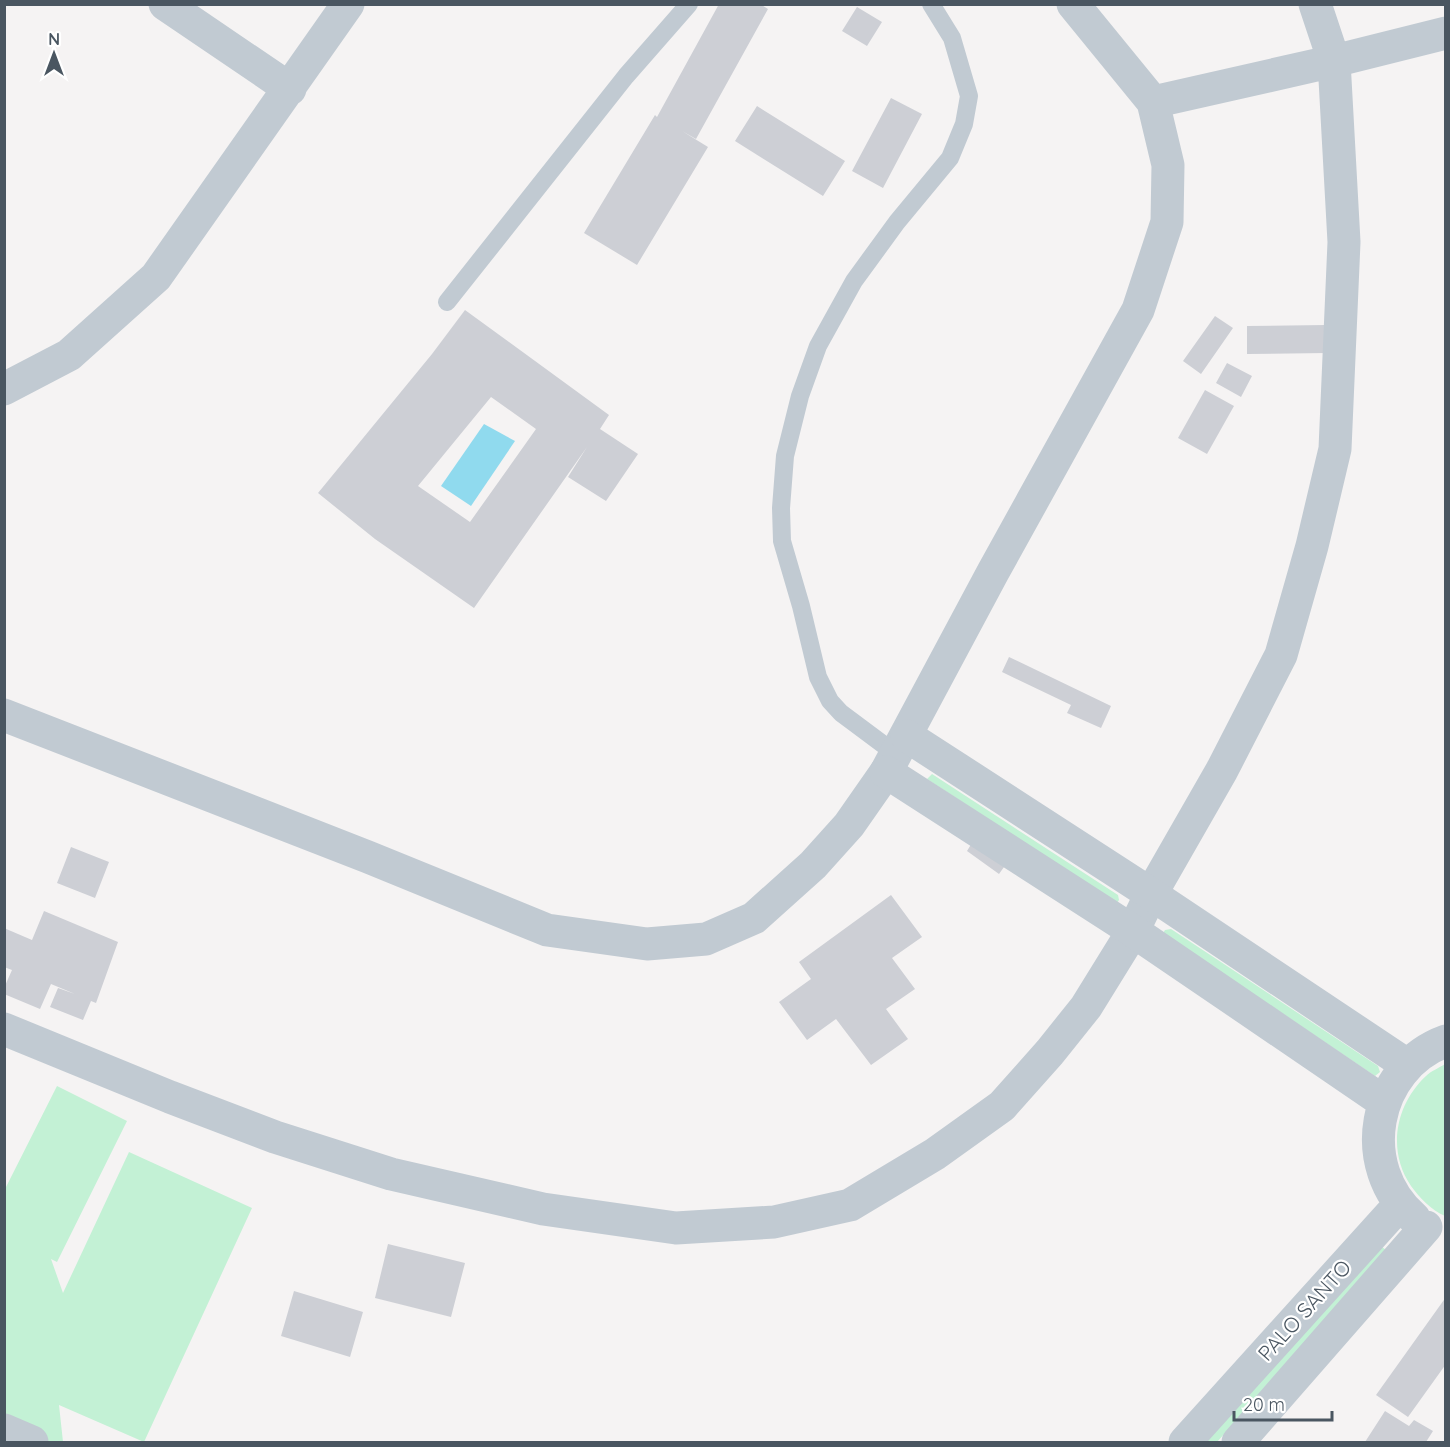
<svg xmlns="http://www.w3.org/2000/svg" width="1450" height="1447" viewBox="0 0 1450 1447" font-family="Quicksand,sans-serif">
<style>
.green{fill:#c3f1d5}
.water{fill:#90daee}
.building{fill:#cdcfd5;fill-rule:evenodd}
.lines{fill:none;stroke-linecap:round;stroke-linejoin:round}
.service{stroke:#c1cad2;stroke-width:18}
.minor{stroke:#c1cad2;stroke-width:33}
.tertiary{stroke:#c1cad2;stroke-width:33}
.labels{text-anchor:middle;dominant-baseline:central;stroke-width:4.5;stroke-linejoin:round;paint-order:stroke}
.street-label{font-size:21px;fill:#4a5661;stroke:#fff}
</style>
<rect width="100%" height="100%" fill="#f5f3f3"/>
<path class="green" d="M932,774l186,121 1,5 -2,3 -190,-124z
M1171,929l207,137 2,6 -5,4 -212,-143 2,-3z
M1445,1064v152c-14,-6 -25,-18 -34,-30 -24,-35 -16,-81 15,-110 5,-5 13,-8 19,-12z
M57,1086l70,35 -70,141 -6,-3 12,34 66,-141 123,56 -108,234 -85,-37 4,37h-58l-1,-251z
M1382,1247l4,3v4l-169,188h-11z"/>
<path class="water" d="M484,424l31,17 -44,65 -30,-20z"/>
<path class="building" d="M719,4h41l8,5 -72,130 -14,-8 26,16 -71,118 -53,-32 71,-118 2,2z
M857,7l25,15 -15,24 -25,-15z
M891,98l31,16 -39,74 -31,-17z
M757,106l88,55 -22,35 -88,-55z
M465,310l144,105 -9,14 38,25 -32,47 -38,-24 19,-30 -113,161 -99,-69 -57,-46 114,-139zM491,397l45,32 -66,93 -52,-36z
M1215,316l18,12 -32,46 -18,-13z
M1326,325l1,28 -80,1v-28z
M1227,363l25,13 -11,21 -25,-14z
M1205,390l29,16 -27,48 -29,-16z
M1009,657l102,49 -10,22 -34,-15 4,-8 -69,-33z
M975,838l34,22 -10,14 -32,-23z
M71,847l38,15 -14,36 -38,-15z
M891,895l31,42 -30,21 23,31 -29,20 22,30 -37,26 -35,-46 -29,21 -28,-38 32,-23 -12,-17z
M44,911l74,31 -22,61 -5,-2 -8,19 -33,-13 8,-19 17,6 -24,-10 -11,25 -36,-15v-6l8,-18 -8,-3v-39l28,12z
M388,1244l77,19 -14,54 -76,-19z
M294,1291l69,21 -13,45 -69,-21z
M1446,1297v67l-38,53 -32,-22z
M1385,1411l24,15 5,-6 19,11 -7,11h-61z"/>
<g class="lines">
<path class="service" d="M447,302l179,-226 63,-72
M896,754l-55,-41 -11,-12 -12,-24 -17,-71 -19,-65 -1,-33 4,-52 15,-60 18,-50 36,-65 43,-59 53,-64 14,-34 5,-28 -17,-58 -21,-34"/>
<path class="minor" d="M165,4l125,85
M1153,102l181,-41 112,-28
M4,389l65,-34 87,-78 192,-273
M4,715l364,142 179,73 100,14 59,-5 48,-21 59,-53 36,-40 37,-53 107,-200 145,-262 29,-88 1,-57 -15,-63 -80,-98
M4,1029l166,68 105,40 116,37 152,35 133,19 98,-6 76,-17 85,-51 67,-48 48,-54 36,-45 47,-76 18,-37 71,-124 59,-115 31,-109 23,-97 9,-207 -10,-181 -19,-57
M4,1430l28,12"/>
<path class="tertiary" d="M907,736l244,158 256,171
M886,772l247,159 251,171
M1414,1218c-59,-51 -42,-150 32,-177
M1185,1442l215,-238
M1238,1442l188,-215"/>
</g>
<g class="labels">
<g class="street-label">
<text transform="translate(1304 1310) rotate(-48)">PALO SANTO</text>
</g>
</g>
<rect width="1450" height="1447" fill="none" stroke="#4a5661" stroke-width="12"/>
<g transform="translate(54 54)" stroke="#ffffff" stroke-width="4.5" paint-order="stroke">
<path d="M0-4.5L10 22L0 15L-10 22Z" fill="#4a5661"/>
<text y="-9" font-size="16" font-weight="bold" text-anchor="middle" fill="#4a5661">N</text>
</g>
<path d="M1234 1411v9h98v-9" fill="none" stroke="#4a5661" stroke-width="3"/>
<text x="1243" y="1411" font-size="18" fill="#4a5661" stroke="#ffffff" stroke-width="4.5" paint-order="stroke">20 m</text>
</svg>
